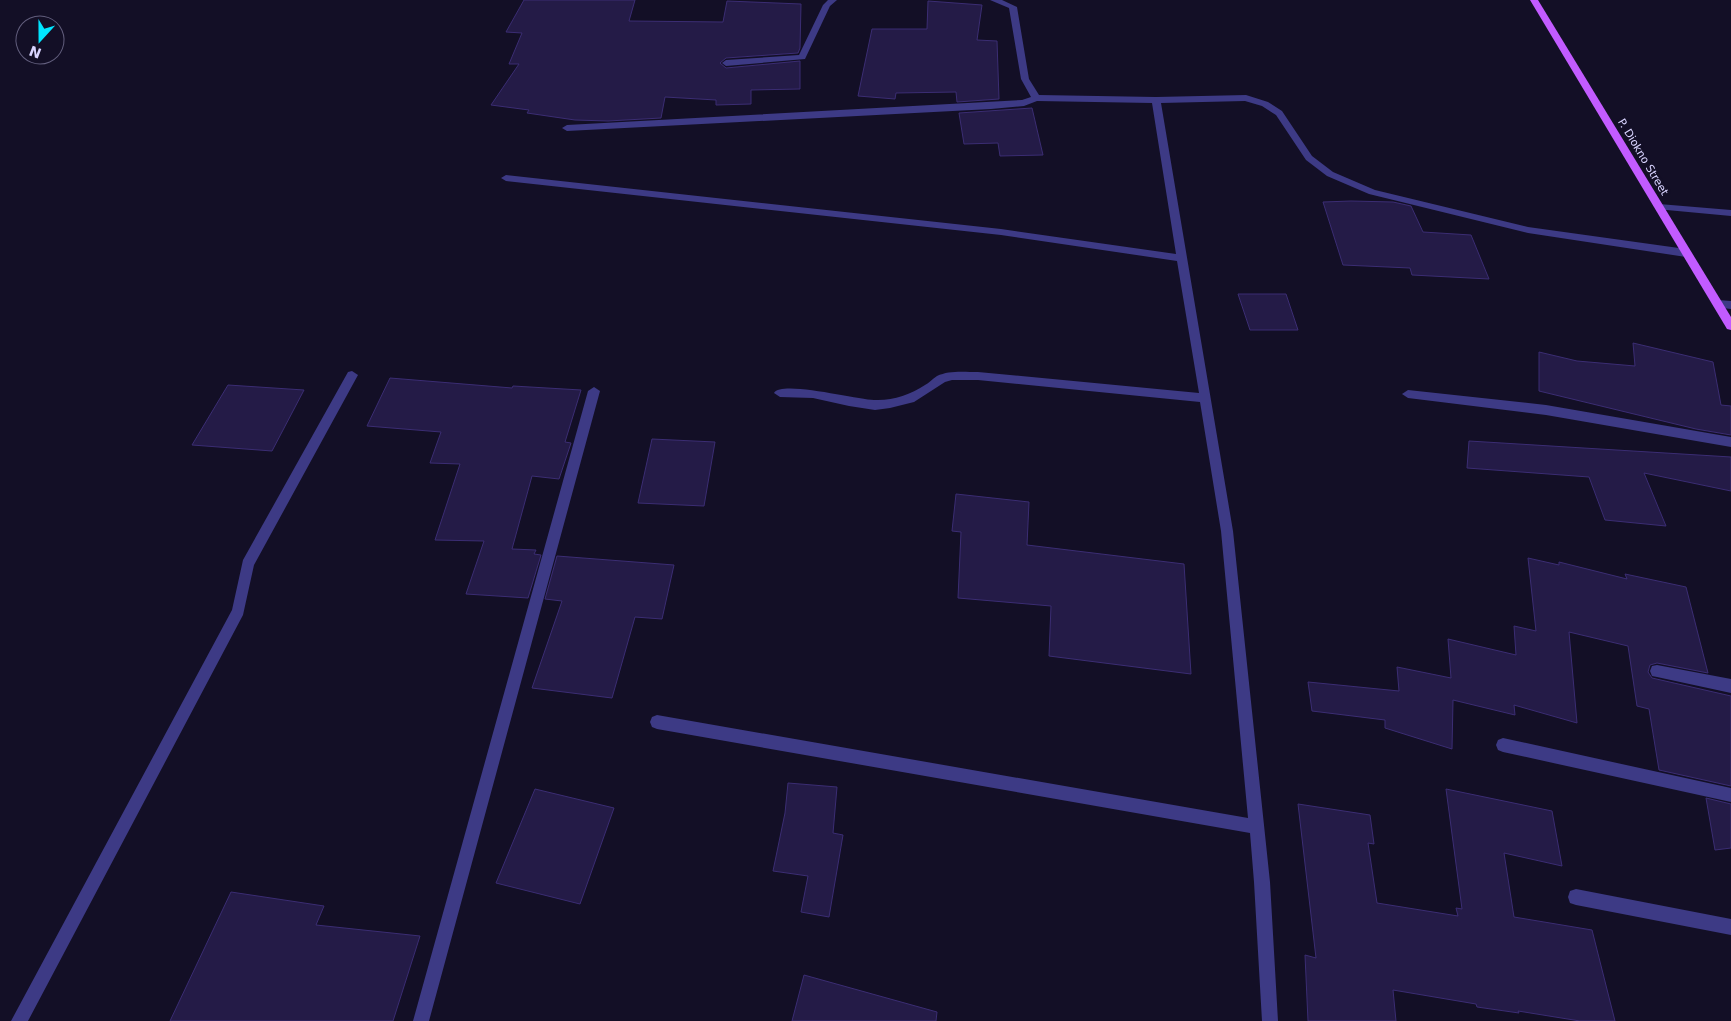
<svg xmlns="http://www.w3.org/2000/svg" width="1731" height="1021" viewBox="0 0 1731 1021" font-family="'DejaVu Sans',sans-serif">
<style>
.building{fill:#241b47;stroke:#3b2d73}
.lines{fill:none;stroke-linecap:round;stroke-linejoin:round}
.minor{fill:#3d3a85;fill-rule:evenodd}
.major{fill:#c25bff;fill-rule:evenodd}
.labels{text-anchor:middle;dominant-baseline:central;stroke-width:5;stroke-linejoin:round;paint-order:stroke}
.far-street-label{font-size:11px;fill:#d9d4ff;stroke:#130f26}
</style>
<rect width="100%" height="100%" fill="#130f26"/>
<path class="building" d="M524,0h111l-6,21 94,1 4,-21 74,3 -1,44 -2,5 -72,5 -6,5 6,5 74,-7v28l-49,1v14l-35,1v-5l-51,-3 -4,21 -53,3 -33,-1 -48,-7 2,-3 -38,-5 28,-41h-10l13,-31 -16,-1z
M928,1l54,4 -5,35 20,1 2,58 -42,3 -1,-10 -60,1 -1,6 -37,-3 14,-67h55z
M1032,108l11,47 -43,1 -2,-13 -34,1 -5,-31z
M1351,201l42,1 18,4 12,26 48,3 18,44 -77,-4 -2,-7 -67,-3 -20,-63z
M1238,294h48l12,36h-48z
M1633,343l80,19 8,43 10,1v29l-35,-6 -157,-38v-39l38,9 58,5z
M390,378l122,10 1,-2 68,4 -16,52 6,1 -12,36 -27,-3 -20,73 24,1 -2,4 7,1 -13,43 -62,-4 18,-53 -49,-1 25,-76 -30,-1 11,-31 -74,-6z
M228,385l76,5 -32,61 -80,-6z
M652,439l63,3 -11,64 -66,-3z
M1469,441l262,16v34l-87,-18 22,53 -61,-6 -16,-43 -122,-9z
M956,494l73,8 -2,43 157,19 7,110 -142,-18 2,-50 -93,-8 3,-66 -9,-1z
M557,556l117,9 -12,54 -27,-2 -23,81 -80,-10 30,-87 -17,-2z
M1528,558l31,7v-3l68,17 -2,-5 61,13 22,86 -51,-10 -7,2 -2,7 4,6 79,18v90l-72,-16 -10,-61 -12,-3 -9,-60 -59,-14 8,91 -63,-18 1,10 -62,-15 -1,49 -67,-21v-8l-73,-9 -4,-29 91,9 -2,-24 54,11 -3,-39 68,16 -2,-29 22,5z
M788,783l49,4 -4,46 10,2 -14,82 -28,-5 7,-36 -35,-5 12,-58z
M535,789l79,19 -34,96 -84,-21z
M1446,789l106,22 10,55 -58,-13 10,64 78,13 23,91h-35l-62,-10 1,2 -42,-6 -1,-3 -83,-14 3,31h-88l-3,-66 11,3 -18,-154 72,11 4,29 -6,-1 9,60 81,13 -2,-8 6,1z
M1706,798l25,6v44l-16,2z
M231,892l93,14 -8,19 104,11 -27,85h-223z
M804,975l133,37 -1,9h-144z"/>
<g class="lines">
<path class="minor" d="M828,0h9l-7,6 -25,53 -79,7 -4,-3 4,-3 73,-5 24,-50z
M990,0h12l15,7 12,72 10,16 117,2 90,-2 22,7 14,9 30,45 21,16 42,18 153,37 158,22 5,4 -5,4 -158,-24 -159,-39 -42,-18 -21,-16 -30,-45 -14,-9 -17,-5 -84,2 72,428 37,351 8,139h-16l-8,-139 -4,-49 -593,-104 -5,-2 -2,-5 2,-5 5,-2 591,103 -27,-287 -21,-129 -222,-22h-26l-7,2 -31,20 -24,6 -15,2 -26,-4 -36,-8 -33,-1 -6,-4c8,-13 83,7 100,7 18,1 36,-5 51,-15 4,-2 7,-6 12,-9 12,-6 28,-4 41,-4l221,21 -22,-132 -176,-26 -495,-54 -5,-3 5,-3 495,54 175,25 -24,-151 -115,-2 -13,5 -33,3 -424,22 -5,-3 5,-3 455,-25 9,-3 -10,-18 -12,-71z
M1659,204l72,6v6l-75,-7v-4z
M1718,300l13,1v8l-17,-2 -1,-3z
M352,371l6,4 -104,190 -11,50 -215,406h-17l221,-411 11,-50 105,-188z
M594,387l6,4 -171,630h-16l175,-630z
M1408,390l138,15 185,32v10l-185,-32 -138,-17 -6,-4z
M1657,665l74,14v14l-74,-16 -5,-1 -2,-5 2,-5z
M1503,738l228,50v14l-228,-50 -5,-2 -2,-5 2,-5z
M1576,889l155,30v16l-155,-30 -6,-2 -2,-6 2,-6z"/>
<path class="major" d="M1530,0h8l193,317v13l-4,-1z"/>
</g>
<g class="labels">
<g class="far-street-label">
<text transform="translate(1643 157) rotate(59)">P. Diokno Street</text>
</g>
</g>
<g transform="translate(40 40) rotate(201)"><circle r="24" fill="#130f26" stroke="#625e7d"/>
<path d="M0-4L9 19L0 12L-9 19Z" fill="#00e5ff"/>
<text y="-8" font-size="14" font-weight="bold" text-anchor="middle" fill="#d9d4ff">N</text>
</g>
</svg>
